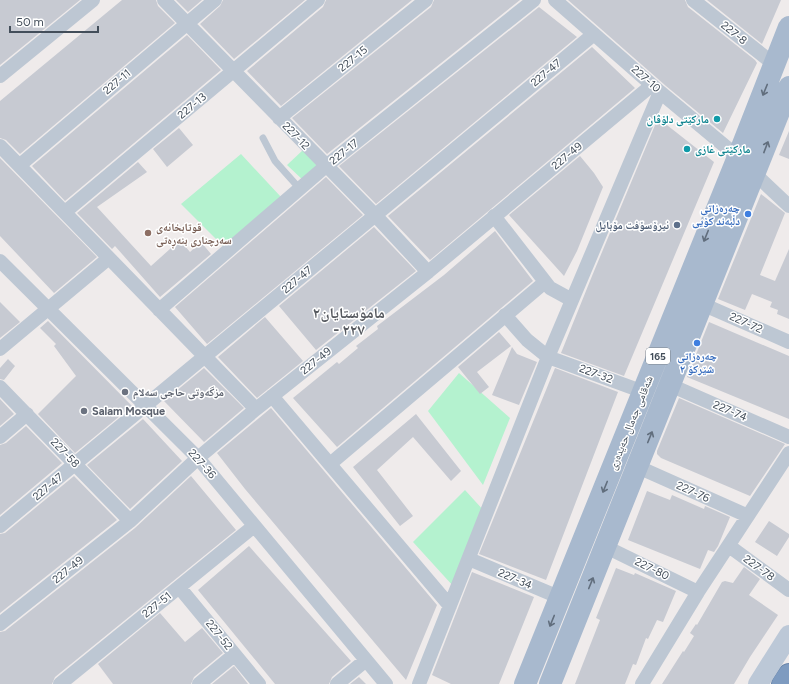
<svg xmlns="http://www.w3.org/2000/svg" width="789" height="684" viewBox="0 0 789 684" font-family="Figtree,'Noto Naskh Arabic',sans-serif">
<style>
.green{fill:#b4f2cf}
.building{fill:#c7cad2}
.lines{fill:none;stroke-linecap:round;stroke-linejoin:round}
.highway-casing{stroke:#6a86ab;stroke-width:24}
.lane{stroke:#bdc7d3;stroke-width:7}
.street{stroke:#bdc7d3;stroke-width:14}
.secondary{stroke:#bcc8d7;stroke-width:20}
.primary{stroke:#a8b9ce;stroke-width:22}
.highway{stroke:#7e9bc0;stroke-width:22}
.oneway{stroke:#616e7d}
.culture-dot{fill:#0f9aa8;stroke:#fff;stroke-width:1.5}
.shop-dot{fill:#3f7fe0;stroke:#fff;stroke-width:1.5}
.service-dot{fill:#5c6f8a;stroke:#fff;stroke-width:1.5}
.education-dot{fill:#8d6e63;stroke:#fff;stroke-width:1.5}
.worship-dot{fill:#6b7280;stroke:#fff;stroke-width:1.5}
.labels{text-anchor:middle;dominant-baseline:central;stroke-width:3;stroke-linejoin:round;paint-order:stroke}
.shield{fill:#fff;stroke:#7b838c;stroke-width:1}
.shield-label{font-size:10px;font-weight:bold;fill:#434e5a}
.street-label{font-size:11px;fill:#434e5a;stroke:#fff}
.culture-label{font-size:11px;font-weight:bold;fill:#0d838f;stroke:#fff;text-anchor:end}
.shop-label{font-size:11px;font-weight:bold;fill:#366cbe;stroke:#fff;text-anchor:end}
.service-label{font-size:11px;font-weight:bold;fill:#4e5e75;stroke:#fff;text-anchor:end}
.education-label{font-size:11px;font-weight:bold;fill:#785e54;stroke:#fff;text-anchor:start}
.worship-label{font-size:11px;font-weight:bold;fill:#5b616d;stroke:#fff;text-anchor:start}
.district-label{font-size:15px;font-weight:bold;fill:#585b61;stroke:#fff}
</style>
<rect width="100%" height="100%" fill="#efebeb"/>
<path class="green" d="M303,150l17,16 -15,16 -18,-17z
M241,154l40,43 -58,49 -42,-42z
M459,373l51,45 -27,67 -55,-74z
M465,490l20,22 -31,75 -41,-45z"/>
<path class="building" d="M0,0h80l-80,65z
M122,0h34l2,6 17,17 -155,131 -14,-14 -6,-2v-37z
M176,0h26l-14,12z
M223,0h82l-71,59 -34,-35 20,-18z
M326,0h86l-131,106 -34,-35 76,-64z
M434,0h86l-193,154 -35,-36 139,-111z
M568,0h117l3,7 67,53 2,3 -34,70 -57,-47z
M707,0h74l-19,44z
M539,7l38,30 -201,167 -37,-38z
M187,35l34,35 -156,131 -33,-35z
M592,47l43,41 -205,172 -42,-44z
M658,118l56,44 -90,214 -63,-23 31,-77z
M179,128l14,17 -26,22 -14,-18z
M789,131v28l-10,-4z
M580,156l14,17 9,14 -26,64 -13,25 -55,-61z
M0,158l97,99 -43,36 -54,-57z
M138,162l9,10 -50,35 54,59 29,-26 10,12 11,-10 10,12 -51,43 -45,-51 -3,3 -35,-36z
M326,177l37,38 -156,129 -32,-37z
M761,194l24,19 -25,62 15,6 14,-32v70l-12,-5 1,-4 -8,-3 2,-5 -20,-8 -7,16 -27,-11z
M374,227l42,44 -100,79 -37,-44z
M495,231l38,50 -196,166 -44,-49 44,-36 2,2 19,-16 -2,-2 22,-17 -1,-3 67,-51z
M0,302l20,20 -20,16z
M265,317l38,44 -46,37 -39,-41z
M48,321l84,85 -57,47 -37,-39 38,-38 -22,-30 2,-2 -16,-16z
M709,322l80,34v63l-102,-42z
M499,332l12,14 -34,26 12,15 -9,7 -22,-27z
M512,347l5,7 20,8 -18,43 -27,-10z
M8,359l7,7 -11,14 -4,-1v-11z
M204,368l40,40 -40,34 -40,-41z
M555,368l63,24 -72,188 -67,-26z
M679,398l106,46 -35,52 -89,-38 -4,-4v-3z
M0,399l14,15 -14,12z
M271,408l166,197 -31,75 -161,-191 -28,-36z
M416,414l45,57 -10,10 -38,-44 -36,33 36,46 -13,10 -47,-59z
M143,419l39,42 -52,48 -43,-44z
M26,426l36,37 -62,52v-70l6,-2z
M74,476l43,44 -117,93v-79l5,-1z
M191,476l45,54 -181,147 -3,7h-52v-52l5,-1 130,-103z
M647,491l23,9 2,-5 32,14 1,-3 25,11 -12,29 -4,6 -6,-2 -8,19 -72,-29z
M769,521l20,13v3l-12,19 -22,-14z
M249,546l102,115 -19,16 -3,7h-54l-77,-94z
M744,567l16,12 -11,16 29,20 -28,42 -16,27h-72l21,-33 1,1 10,-16 -4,-3 6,-9 1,1 25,-43 3,-1 8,2z
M616,568l18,7 1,-2 41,18 -13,31 -6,-2 -9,19 -2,-1 -10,27 -3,-1 -8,20h-50l25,-64 -4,-2z
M472,572l62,25 -35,87h-48l-19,-9z
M160,613l25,29 17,-14 21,25 -29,24 -3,7h-78l-15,-20z
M234,666l14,18h-36z
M359,677l7,7h-16z"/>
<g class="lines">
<defs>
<path id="highway" d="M783,684l6,-9"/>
</defs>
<use href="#highway" class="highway-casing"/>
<path class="lane" d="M263,138l12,23 25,28"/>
<path class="street" d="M164,0l211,215 53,57
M555,0l105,92 78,65
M693,0l82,65
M0,76l93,-76
M279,118l147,-118
M0,146l256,263
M20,165l195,-165
M755,174l34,32
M65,212l253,-212
M494,216l56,72 22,12
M0,261l198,197 188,226
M702,304l87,38
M159,310l167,-144 208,-166
M505,315l22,25 21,17 96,35
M0,349l109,-91
M670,385l119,52
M0,387l130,134
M272,396l178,210
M0,437l27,-23
M330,464l215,-182
M638,467l110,49
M0,526l594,-492
M729,546l60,44
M606,547l92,45
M469,559l92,39
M179,587l80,97
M0,624l130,-103 68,-63 58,-49 172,-137 224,-187
M60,684l194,-158
M199,684l35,-29
M337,684l29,-24
M419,684l129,-327 112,-265
M642,684l56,-92 91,-139"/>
<path class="secondary" d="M758,684l31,-49"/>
<path class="primary" d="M525,684l213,-527 51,-130
M550,684l239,-597"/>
<use href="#highway" class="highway"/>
</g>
<defs><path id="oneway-shaft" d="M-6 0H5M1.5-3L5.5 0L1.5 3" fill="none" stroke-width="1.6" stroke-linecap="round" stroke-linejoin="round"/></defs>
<g class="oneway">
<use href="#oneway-shaft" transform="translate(765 90) rotate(112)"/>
<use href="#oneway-shaft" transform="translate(766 147) rotate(-69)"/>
<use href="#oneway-shaft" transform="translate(706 236) rotate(112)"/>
<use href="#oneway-shaft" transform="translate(650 437) rotate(-68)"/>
<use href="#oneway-shaft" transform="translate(605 487) rotate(112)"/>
<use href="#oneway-shaft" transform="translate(591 583) rotate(-68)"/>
<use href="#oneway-shaft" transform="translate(552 621) rotate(112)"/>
</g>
<g class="culture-dot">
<circle cx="717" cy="119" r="4"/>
<circle cx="687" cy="149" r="4"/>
</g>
<g class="shop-dot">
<circle cx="748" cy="214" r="4"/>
<circle cx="697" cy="343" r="4"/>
</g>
<circle class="service-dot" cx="677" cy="225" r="4"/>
<circle class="education-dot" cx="148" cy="233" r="4"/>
<g class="worship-dot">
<circle cx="125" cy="392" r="4"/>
<circle cx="84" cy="411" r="4"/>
</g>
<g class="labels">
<rect class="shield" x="646" y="348" width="24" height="16" rx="3"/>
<g class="shield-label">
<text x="658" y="356">165</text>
</g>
<g class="street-label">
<text transform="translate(734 33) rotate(39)">227-8</text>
<text transform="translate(353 59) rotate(-39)">227-15</text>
<text transform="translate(546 73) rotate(-40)">227-47</text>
<text transform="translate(646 79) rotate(41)">227-10</text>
<text transform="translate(117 82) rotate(-40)">227-11</text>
<text transform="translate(192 106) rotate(-40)">227-13</text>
<text transform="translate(296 136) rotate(46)">227-12</text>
<text transform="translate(344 152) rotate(-39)">227-17</text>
<text transform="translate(567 156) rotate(-40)">227-49</text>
<text transform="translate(297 280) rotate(-40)">227-47</text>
<text transform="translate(746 323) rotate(24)">227-72</text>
<text transform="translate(316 361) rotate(-39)">227-49</text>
<text transform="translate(596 374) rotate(20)">227-32</text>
<text transform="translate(730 411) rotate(23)">227-74</text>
<text transform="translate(631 423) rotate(-68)">شەقامی جەمال حەیدەری</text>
<text transform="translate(65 453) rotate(46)">227-58</text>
<text transform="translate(202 464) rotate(48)">227-36</text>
<text transform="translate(48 487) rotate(-40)">227-47</text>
<text transform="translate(693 492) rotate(24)">227-76</text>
<text transform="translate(759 568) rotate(36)">227-78</text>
<text transform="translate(652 569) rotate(26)">227-80</text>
<text transform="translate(68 570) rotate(-39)">227-49</text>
<text transform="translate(515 579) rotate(23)">227-34</text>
<text transform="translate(157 605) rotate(-39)">227-51</text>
<text transform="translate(219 635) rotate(51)">227-52</text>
</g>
<g class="culture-label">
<text x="709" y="119">ماركێتی دلۆڤان</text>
<text x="695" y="149" text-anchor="start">ماركێتی غازی</text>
</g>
<g class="shop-label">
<text x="740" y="208">چەرەزاتی<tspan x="740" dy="13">دڵبەند کۆیی</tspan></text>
<text x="697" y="356" text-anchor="middle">چەرەزاتی<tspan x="697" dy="13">شێرکۆ ٢</tspan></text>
</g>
<g class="service-label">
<text x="669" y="225">نیرۆسۆفت مۆبایل</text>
</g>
<g class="education-label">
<text x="156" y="227">قوتابخانەی<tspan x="156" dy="13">سەرچناری بنەڕەتی</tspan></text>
</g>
<g class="worship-label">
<text x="133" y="392">مزگەوتی حاجی سەلام</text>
<text x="92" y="411">Salam Mosque</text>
</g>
<g class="district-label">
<text x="349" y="313">مامۆستایان٢<tspan x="349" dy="17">- ٢٢٧</tspan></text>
</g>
</g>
<path d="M10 26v6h88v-6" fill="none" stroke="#434e5a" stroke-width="2"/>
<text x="16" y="26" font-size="12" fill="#434e5a" stroke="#ffffff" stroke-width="3" paint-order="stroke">50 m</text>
</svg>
